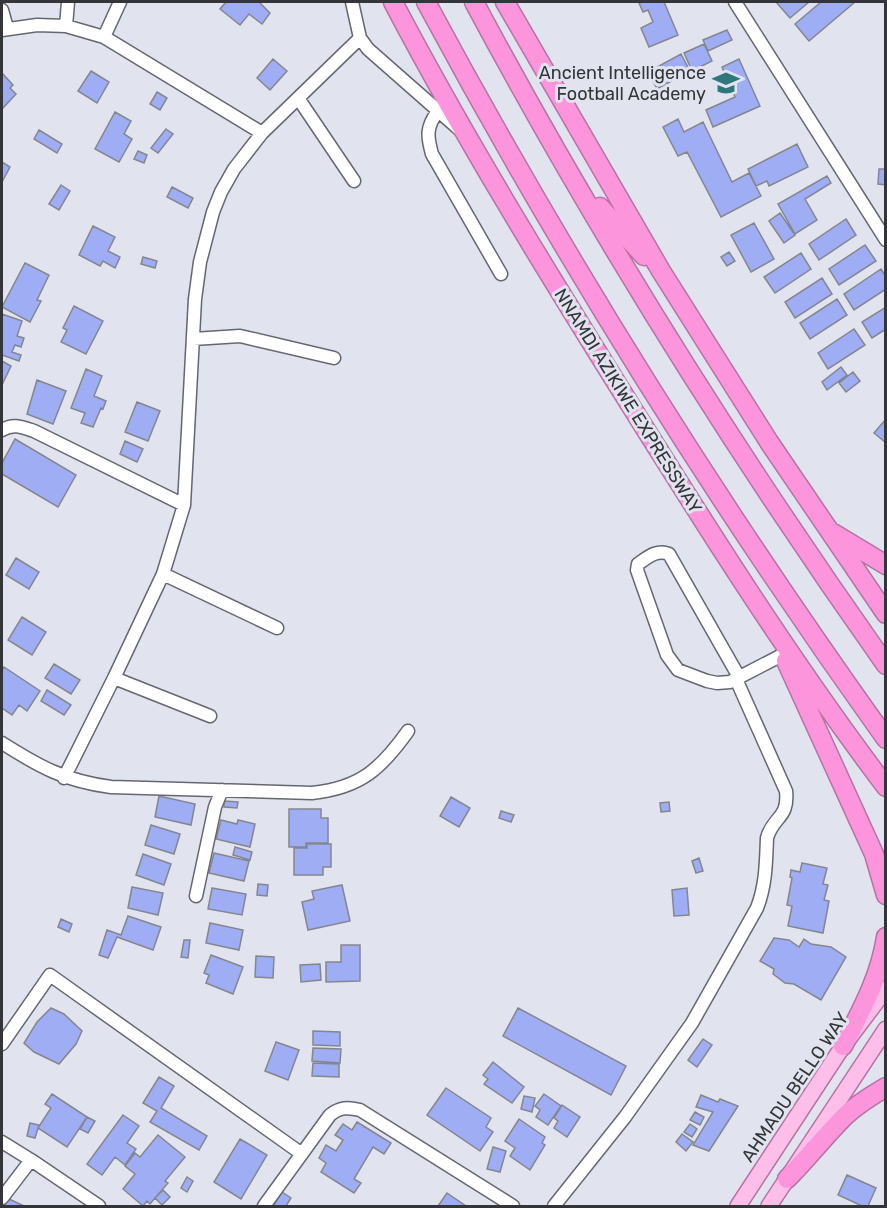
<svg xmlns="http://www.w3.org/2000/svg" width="887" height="1208" viewBox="0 0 887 1208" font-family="Rubik,sans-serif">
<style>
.building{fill:#9eadf4;stroke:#84868f;stroke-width:1.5}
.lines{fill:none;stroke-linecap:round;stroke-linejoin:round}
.minor-casing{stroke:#656770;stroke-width:15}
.major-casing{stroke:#b673a2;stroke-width:18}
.highway-casing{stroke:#b673a2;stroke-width:21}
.minor{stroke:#fff;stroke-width:12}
.major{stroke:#fdbfe9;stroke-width:15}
.highway{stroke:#fc95db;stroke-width:18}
.labels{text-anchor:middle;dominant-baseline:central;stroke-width:6;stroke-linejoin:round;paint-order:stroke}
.poi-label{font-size:18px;fill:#343539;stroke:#e1e4ef;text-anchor:end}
.street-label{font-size:18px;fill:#343539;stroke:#e1e4ef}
</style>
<rect width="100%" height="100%" fill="#e1e4ef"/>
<path class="building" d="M226,2h33l11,11 -8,11 -13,-10 -9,11 -20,-16z
M643,2h21l14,33 -29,12 -8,-19 12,-6 -5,-12 -5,2 -4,-9z
M776,2h33l-19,16z
M821,2h34l-46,39 -14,-17z
M727,30l5,10 -24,11 -5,-11z
M704,44l8,17 -20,10 -8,-18z
M681,54l9,17 -33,18 -9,-17z
M273,59l14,12 -17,19 -13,-12z
M739,59l21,47 -47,21 -7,-17 29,-13 -13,-30z
M91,71l18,11 -12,21 -19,-12z
M2,73l11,12 -3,3 6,6 -14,15z
M157,92l10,6 -7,12 -10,-6z
M115,112l16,9 -7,13 8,5 -13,23 -24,-13z
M678,119l6,13 19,-10 29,60 17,-9 12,23 -40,21 -34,-65 -9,4 -15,-29z
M166,129l7,5 -15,19 -7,-5z
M39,130l23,14 -5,9 -23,-14z
M797,144l11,23 -39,19 -2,-5 -11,5 -8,-17z
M138,151l9,4 -3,8 -10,-4z
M2,162l8,5 -8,15z
M879,169h7v16l-8,-1z
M827,176l4,7 -26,16 12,21 -22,14 -17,-30z
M61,185l9,6 -11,19 -10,-6z
M172,187l21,11 -5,10 -21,-11z
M780,213l15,22 -11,8 -15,-22z
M846,219l10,16 -37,25 -10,-16z
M754,223l20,36 -23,13 -20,-37z
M93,226l22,11 -7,14 12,6 -5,11 -12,-7 -3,5 -21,-11z
M865,245l11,16 -37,24 -10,-16z
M729,252l6,9 -8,5 -6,-9z
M801,253l10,16 -36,24 -11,-16z
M143,257l14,4 -2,7 -14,-4z
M25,263l24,12 -12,25 4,1 -11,21 -28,-15z
M881,269l5,8v12l-32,21 -10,-16z
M822,278l10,16 -37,24 -10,-16z
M837,299l10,16 -37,24 -10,-16z
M74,306l29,15 -17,33 -25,-12 6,-12 -4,-2z
M886,307v22l-14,9 -10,-16z
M2,314l20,7 -5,15 7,2 -3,9 -6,-2 -3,7 9,3 -2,6 -17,-6z
M854,329l11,16 -37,24 -10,-16z
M2,361l9,5 -9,19z
M841,367l6,8 -20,15 -5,-8z
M86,369l16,7 -8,20 12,5 -3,8 -2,-1 -8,19 -12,-4 4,-10 -14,-5z
M853,372l7,9 -14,11 -7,-9z
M37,380l29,11 -13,33 -26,-10z
M137,402l23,9 -12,30 -23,-9z
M886,419v24l-12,-10z
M15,439l61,36 -18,32 -56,-33v-11z
M125,441l18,8 -6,13 -17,-8z
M16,558l23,14 -10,17 -23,-14z
M22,617l24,15 -14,23 -24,-15z
M54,664l26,16 -9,14 -26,-16z
M4,667l36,24 -13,20 -8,-6 -7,10 -10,-7v-37z
M47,690l24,15 -7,10 -23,-14z
M159,796l36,8 -4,21 -36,-8z
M451,797l19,11 -11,19 -19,-11z
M224,801l14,1 -1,6 -13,-1z
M669,802l1,9 -9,1 -1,-9z
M289,809h32v9h7v25h-22v4h-17z
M501,811l13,4 -3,7 -12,-4z
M221,820l16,4 1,-4 17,4 -5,23 -34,-8z
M151,825l29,9 -6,20 -29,-9z
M307,844h24v23h-8v8h-29v-27h13z
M235,847l17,5 -2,8 -17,-5z
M214,853l35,8 -5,20 -35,-8z
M143,854l28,10 -7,21 -28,-10z
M699,858l4,13 -7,2 -4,-12z
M802,863l25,5 -4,16 5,1 -4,15 5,1 -6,32 -35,-7 4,-20 -5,-1 5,-27 -2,-1 1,-7 9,2z
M258,884l10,1 -1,11 -10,-1z
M342,885l8,36 -42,9 -6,-28 12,-3 -2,-8z
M132,887l31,6 -5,22 -30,-7z
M212,888l34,6 -4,21 -34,-6z
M687,888l2,27 -15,1 -2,-26z
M128,916l33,11 -8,23 -36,-13 -9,21 -9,-3 8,-25 14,5z
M61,919l11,5 -3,8 -11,-5z
M210,923l33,7 -4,20 -33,-7z
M774,938l15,2 10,7 5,-8 7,5 20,3 15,10 -25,43 -27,-16 -9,-1 -12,-9 1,-5 -14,-8z
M184,940h6l-2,18 -7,-1z
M341,945h19v36l-34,1v-20h15z
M211,955l32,12 -10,27 -27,-11 3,-8 -5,-2z
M256,956l18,1 -1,21 -18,-1z
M320,964l1,16 -20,2 -1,-17z
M51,1008l13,6 18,17 -6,13 -17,20 -25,-12 -10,-9 13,-21z
M518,1008l108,58 -15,29 -108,-59z
M313,1031l27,1v14l-27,-1z
M703,1039l9,6 -15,22 -9,-7z
M276,1042l23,8 -11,30 -23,-9z
M313,1048l28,1 -1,14 -28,-2z
M493,1062l31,25 -12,16 -28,-19 4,-5 -5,-4z
M313,1063l26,1v13l-27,-1z
M159,1077l15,9 -13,22 46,28 -8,14 -49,-28 7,-11 -14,-8z
M446,1088l45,30 -5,9 7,5 -13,19 -53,-36z
M52,1094l35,23 -20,30 -29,-19 13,-20 -6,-4z
M544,1094l17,12 -13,19 -12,-8 4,-7 -5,-4z
M701,1095l17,7 2,-3 18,7 -29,45 -16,-6 20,-33 -17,-5z
M524,1096l11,2 -3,14 -11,-3z
M562,1105l18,12 -13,20 -13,-9 4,-7 -4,-3z
M695,1112l9,5 -4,8 -10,-5z
M123,1115l16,11 -12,17 9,6 -11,16 -10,-8 -13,18 -15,-11z
M87,1117l8,4 -7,12 -8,-4z
M519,1119l26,18 -3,6 3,2 -15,25 -20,-14 5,-8 -10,-7z
M357,1122l34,21 -7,11 -11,-7 -19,32 7,4 -7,10 -33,-21 5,-9 -7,-5 7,-13 10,6 7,-11 -8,-5 8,-11 9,6z
M30,1123l9,2 -4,13 -8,-2z
M690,1124l7,5 -5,8 -8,-5z
M682,1134l11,8 -7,9 -10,-9z
M158,1135l27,22 -20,24 3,2 -18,21 -3,-3 -4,5 -20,-17 12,-15 -10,-8 10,-13 5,4z
M240,1139l27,16 -26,44 -27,-17z
M493,1147l13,4 -6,21 -13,-3z
M847,1175l29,13 -8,18h-6l-24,-11z
M187,1177l6,4 -6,11 -6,-4z
M163,1190l7,7 -8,8 -7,-7z
M282,1192l9,6 -5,8h-13z
M447,1193l19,13h-28z
M7,1198l17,8h-21z"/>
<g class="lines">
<defs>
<path id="minor" d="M352,2l8,36 8,11 91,80
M735,2l151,238
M2,10l5,18
M66,26l2,-24
M2,30l35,-5 29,1 38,11 158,96
M104,37l16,-35
M298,98l56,83
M438,111c-12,16 -11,25 -6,43l69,120
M193,339l47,-3 94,22
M2,430c11,-7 20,-3 32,1l150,74
M163,574l114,54
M739,677l-70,-123c-12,-5 -21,3 -31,10l-1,6 30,85 11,15 29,11 10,2 13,-1 54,-28
M114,678l96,38
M2,743c38,24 63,38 109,44l201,6c48,-5 69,-24 96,-62
M64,778l50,-100 49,-104 21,-69 11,-206 5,-37 13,-50 8,-20 13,-23 28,-36 98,-95
M196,896l19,-89 7,-17
M2,1044l48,-69 252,179
M2,1142l29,18
M2,1198l29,-38 68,46
M264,1206l66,-91c10,-8 18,-8 30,-5l153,96
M554,1206l71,-89 67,-94 65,-115c9,-23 9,-46 10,-70 6,-22 22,-19 19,-47l-50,-112"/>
<path id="major" d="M738,1206l105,-160 43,-57
M769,1206l117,-177"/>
<path id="highway" d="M393,2c72,137 154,270 236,401 82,131 164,261 257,384
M426,2c137,255 291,501 460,737
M474,2c122,228 262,451 412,663
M505,2l156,269 108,171 117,172
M600,207l44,49
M833,533l53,32
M786,661l88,193 12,41
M843,1046c18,-35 37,-69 43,-109
M787,1179c20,-20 37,-42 57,-62 12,-12 27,-21 42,-30"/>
</defs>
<use href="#minor" class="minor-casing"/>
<use href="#major" class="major-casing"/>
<use href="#highway" class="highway-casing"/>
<use href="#minor" class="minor"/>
<use href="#major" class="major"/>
<use href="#highway" class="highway"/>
</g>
<defs>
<symbol id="school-bare" viewBox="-9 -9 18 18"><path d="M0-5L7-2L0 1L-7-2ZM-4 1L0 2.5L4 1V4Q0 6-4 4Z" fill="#2e777d" stroke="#e1e4ef" stroke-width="2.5" paint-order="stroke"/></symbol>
</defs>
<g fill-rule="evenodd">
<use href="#school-bare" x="707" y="64" width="38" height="38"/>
</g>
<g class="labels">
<g class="poi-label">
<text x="706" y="73">Ancient Intelligence<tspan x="706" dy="21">Football Academy</tspan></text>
</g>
<g class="street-label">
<text transform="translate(628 401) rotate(58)">NNAMDI AZIKIWE EXPRESSWAY</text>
<text transform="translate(795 1087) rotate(-56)">AHMADU BELLO WAY</text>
</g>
</g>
<rect width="887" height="1208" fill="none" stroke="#343539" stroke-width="6"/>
</svg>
